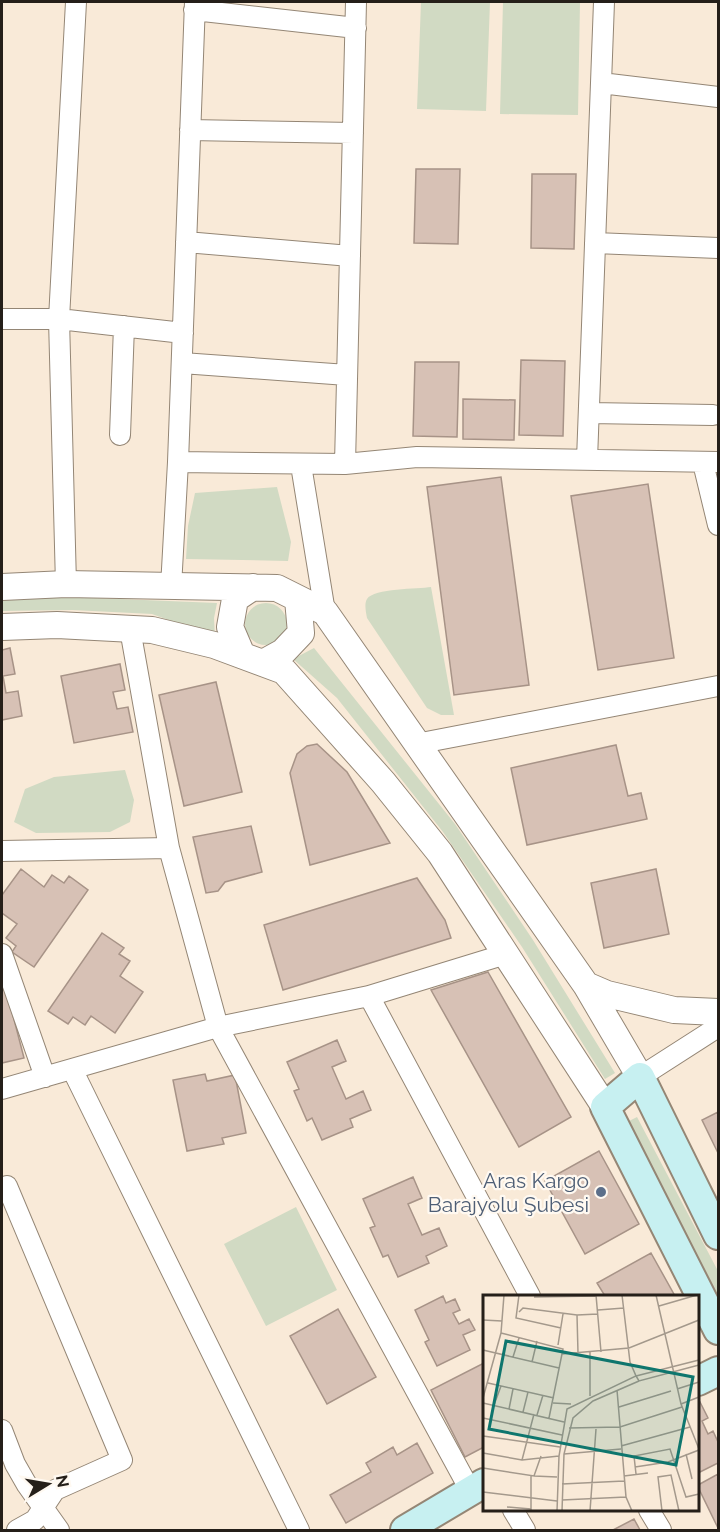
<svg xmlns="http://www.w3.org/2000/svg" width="720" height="1532" viewBox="0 0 720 1532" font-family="Raleway,sans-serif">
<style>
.green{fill:#d1dac3}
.building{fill:#d7c1b5;stroke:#a79387;stroke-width:1.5}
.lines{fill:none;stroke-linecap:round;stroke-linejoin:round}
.minor-casing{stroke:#948675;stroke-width:22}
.tertiary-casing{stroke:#948675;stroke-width:28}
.secondary-casing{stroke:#948675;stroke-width:32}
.minor{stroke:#fff;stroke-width:20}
.tertiary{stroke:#fff;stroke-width:26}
.secondary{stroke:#c7f0f1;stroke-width:28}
.service-dot{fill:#5c6f8a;stroke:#fff9f1;stroke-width:2}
.labels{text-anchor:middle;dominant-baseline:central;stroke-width:4.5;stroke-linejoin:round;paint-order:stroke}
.service-label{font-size:21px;fill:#4e5e75;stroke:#fff9f1;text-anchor:end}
.inset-road{fill:none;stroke:#a4998c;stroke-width:1.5}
.view{fill:#0f766e;fill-opacity:0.15;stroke:#0f766e;stroke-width:3}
.inset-edge{fill:none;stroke:#251f19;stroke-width:3}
</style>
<rect width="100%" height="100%" fill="#f9ead8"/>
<path class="green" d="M421,2h69l-4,109 -69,-2z
M503,2h77l-2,113 -78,-1z
M277,487l14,55 -3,19 -102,-2 2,-33 7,-33z
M431,587l23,128h-13l-14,-7 -60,-90c-1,-6 -3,-14 0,-19 7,-11 51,-10 64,-12z
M71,597l146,6 -3,15 1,19 -63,-23 -80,-4 -70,1v-12z
M245 624a21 21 0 1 1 42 0a21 21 0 1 1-42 0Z
M314,648l141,176 78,116 82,133 -10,6 -83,-132 -79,-115 -106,-134 -44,-39z
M125,770l9,30 -4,22 -20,10 -74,1 -22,-11 11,-33 29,-12z
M637,1117l81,154v24l-91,-173z
M296,1207l41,83 -71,36 -42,-82z"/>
<path class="building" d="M416,169h44l-2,75 -44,-1z
M532,174h44l-2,75 -43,-1z
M521,360l44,1 -2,75 -44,-1z
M415,362h44l-2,75 -44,-1z
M463,399l52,1 -1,40 -51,-1z
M501,477l28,208 -75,10 -27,-208z
M648,484l26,174 -76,12 -27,-174z
M10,648l5,26 -12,2 3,17 12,-2 4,25 -20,4v-70z
M120,664l5,26 -12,2 4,17 11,-2 5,25 -59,11 -13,-67z
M216,682l26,110 -58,14 -25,-111z
M317,744l30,28 43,71 -80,22 -20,-92 7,-19 10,-8z
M616,745l12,51 13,-3 6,26 -120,26 -16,-77z
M251,826l11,46 -37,10 -7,9 -12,2 -13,-56z
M21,869l23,18 8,-12 12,8 5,-7 19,14 -54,77 -22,-15 4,-6 -10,-8 11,-14 -15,-11v-18z
M656,869l13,65 -65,14 -13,-65z
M417,878l28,42 6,18 -168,52 -19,-65z
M102,933l22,15 -5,6 11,7 -10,15 23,16 -28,41 -24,-17 -6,9 -12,-8 -5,7 -20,-13z
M488,972l83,145 -52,30 -88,-157z
M2,977h1l21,81 -22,5z
M337,1040l9,21 -14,6 14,32 17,-8 8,19 -21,9 3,8 -31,13 -10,-22 -5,3 -13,-30 5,-2 -12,-27z
M205,1074l2,7 28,-6 11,58 -24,5 2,6 -37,7 -14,-71z
M718,1112v41l-16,-33z
M599,1151l40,73 -54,30 -40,-73z
M413,1177l9,21 -14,6 14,31 17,-7 8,18 -21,10 3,7 -31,14 -10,-22 -5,2 -13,-29 5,-2 -12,-27z
M651,1253l24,43h-70l-8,-13z
M443,1296l3,7 9,-4 5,11 -7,3 6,11 10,-5 6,11 -12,5 7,15 -33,16 -12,-24 4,-2 -14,-30z
M338,1309l38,68 -49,27 -37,-68z
M484,1363v84l-19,10 -34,-67z
M700,1402l8,16 -6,3 6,13 5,-3 5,11v21l-20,10v-70z
M417,1443l16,30 -87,50 -16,-28 41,-23 -5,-9 27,-16 4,8z
M718,1474v54l-20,-41v-2z
M634,1519l6,11h-27z"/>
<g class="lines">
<defs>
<path id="minor" d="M194,10l162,18
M601,83l117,14
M190,130l163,3
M186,242l164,14
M595,243l123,5
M2,319h57l124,14
M182,363l165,12
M589,413l124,2
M120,435l4,-109
M587,460l17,-458
M178,462l167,2 72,-7 301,5
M703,463l15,62
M345,464l11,-462
M301,465l24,147
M66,584l-7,-265 17,-317
M171,587l7,-125 17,-460
M130,629l39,219 49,179 252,463
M416,744l302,-58
M2,851l167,-3
M2,954l43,123
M369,996l161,300
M72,1069l227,461
M640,1077l78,-50
M2,1089l216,-62 151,-31 137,-42
M2,1188l5,-2 115,274 -67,30 -20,30 -18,10
M2,1430l13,34 12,21 32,45
M513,1510l12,20
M649,1510l12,20"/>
<path id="tertiary" d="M2,587l64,-3 211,4 48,24 261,373 54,92
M2,627l55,-2 95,5 62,15 70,26 99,111 57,71 165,254
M242,655l-12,-28 5,-28 18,-12
M263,663l20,-11 18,-19 -3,-34
M586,985l21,9 67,16 44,2"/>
<path id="secondary" d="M718,1235l-78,-158 -35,30 113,223
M698,1381l20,-10
M405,1530l79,-47"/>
</defs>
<use href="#minor" class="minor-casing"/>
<use href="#tertiary" class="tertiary-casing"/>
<use href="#secondary" class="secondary-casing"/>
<use href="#minor" class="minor"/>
<use href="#tertiary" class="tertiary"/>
<use href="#secondary" class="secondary"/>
</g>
<circle class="service-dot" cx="601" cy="1192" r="6"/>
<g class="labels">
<g class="service-label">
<text x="589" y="1180">Aras Kargo<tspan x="589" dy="24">Barajyolu Şubesi</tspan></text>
</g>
</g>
<g transform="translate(483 1295)">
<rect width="216" height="216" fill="#f9ead8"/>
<path class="inset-road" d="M36,0l-3,23 45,10M113,0l5,57M173,0l25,109 18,45M51,2l63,-1M176,11l38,-11M115,15l26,-2M36,17l4,-4 54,7 21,-1M94,20l1,38M0,25l19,1M18,38l62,16 -14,69M75,50l5,-31M0,55l76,18M79,59l67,-6 70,-28M30,62l6,-19M216,65l-63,16 3,5 60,-16M49,67l5,-21M5,88l66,15M194,94l22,-7M134,95l9,107 6,14M107,101v-44M0,103l18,-65 3,-38M0,108l81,19M70,108l18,1M198,109l18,-7M11,110l7,-19M136,112l52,-16M26,114l4,-20M40,117l5,-20M54,120l6,-20M0,123l79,17M86,133l51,-1 62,-20M0,141l77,11M138,151l69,-19M0,158l39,7 37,-4M81,159l57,-5M203,159l6,25M39,165l12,-46M152,172l33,-5 31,-12M0,173l51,8 7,-20M153,179l-2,-18 36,-7 16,48 13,-3M51,181l23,1M141,181l24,-3M79,189l62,-3M0,197l74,9M79,205l64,-3M24,212l24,2M48,216v-35M74,216l2,-55 8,-47 69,-33 -6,-14 -8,-67M79,216l2,-57 9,-36 20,-17 46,-20M107,216l6,-82M179,216l-4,-34 13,-2 8,36"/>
<path class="view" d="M23,46l187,36 -17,88 -187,-36z"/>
<rect width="216" height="216" class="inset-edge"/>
</g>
<rect width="720" height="1532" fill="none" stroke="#251f19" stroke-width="6"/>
<g transform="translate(48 1484) rotate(79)" stroke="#fff9f1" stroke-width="4.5" paint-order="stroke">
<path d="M0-4.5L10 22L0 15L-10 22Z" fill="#251f19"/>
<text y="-9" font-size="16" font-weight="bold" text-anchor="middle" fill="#251f19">N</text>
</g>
</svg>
